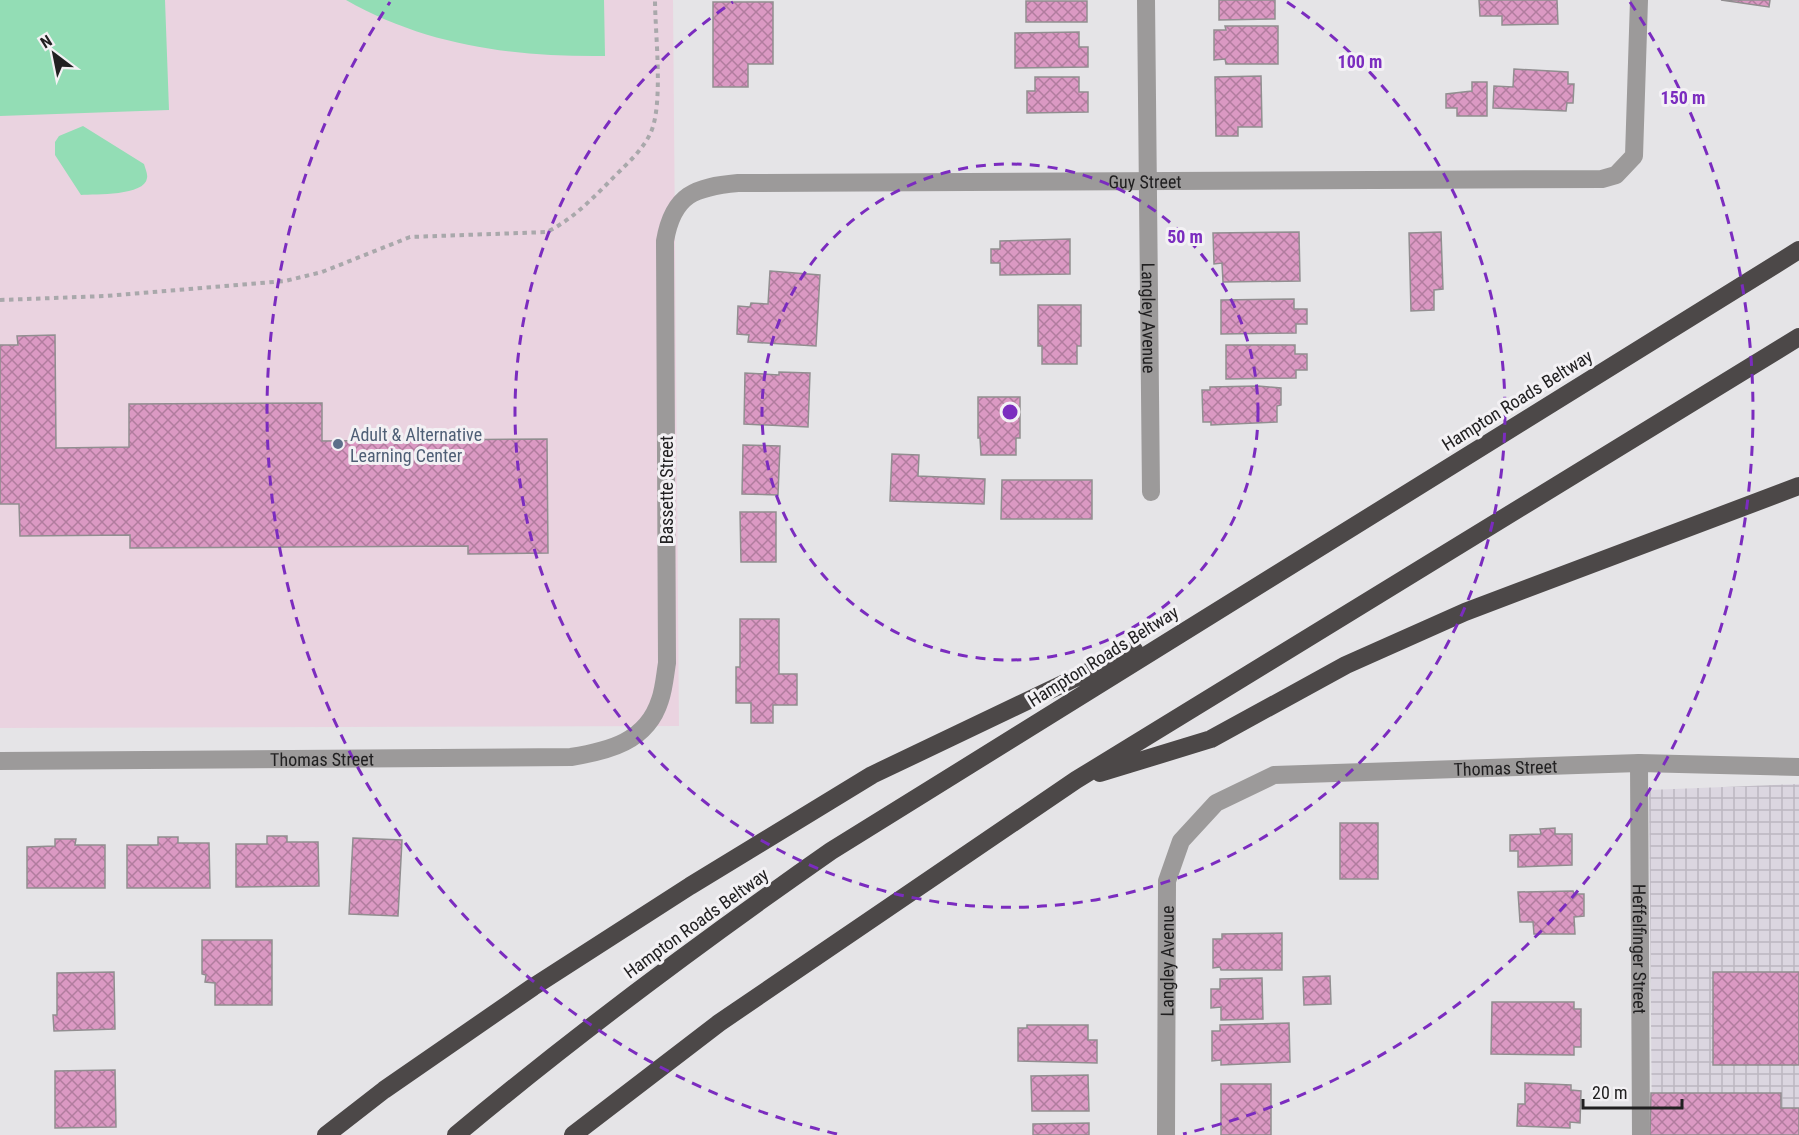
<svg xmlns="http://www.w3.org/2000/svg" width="1799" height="1135" viewBox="0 0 1799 1135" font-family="'Roboto Condensed',sans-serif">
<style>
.industrial{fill:url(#industrial-grid)}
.education{fill:#ead3e0}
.green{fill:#93ddb5}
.building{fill:url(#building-cross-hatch);stroke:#918e90;stroke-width:1.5}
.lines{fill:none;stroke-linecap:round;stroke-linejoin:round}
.path{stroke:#a9a8ab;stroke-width:4;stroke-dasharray:4.5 4.5;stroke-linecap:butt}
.minor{stroke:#9c9a9a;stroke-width:18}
.highway{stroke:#4c4848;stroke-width:18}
.ring{fill:none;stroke:#7b2cbf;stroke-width:3;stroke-dasharray:10 8}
.service-dot{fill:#5c6f8a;stroke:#f3f1f4;stroke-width:2}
.labels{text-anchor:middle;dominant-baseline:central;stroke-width:6;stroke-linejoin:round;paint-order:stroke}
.street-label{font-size:18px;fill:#212021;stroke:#f3f1f4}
.service-label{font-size:18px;fill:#4e5e75;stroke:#f3f1f4;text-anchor:start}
.centre{fill:#7b2cbf;stroke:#f3f1f4;stroke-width:3}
.ring-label{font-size:18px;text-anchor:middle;font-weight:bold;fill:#7b2cbf;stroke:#f3f1f4;stroke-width:6;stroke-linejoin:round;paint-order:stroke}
</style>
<defs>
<pattern id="industrial-grid" width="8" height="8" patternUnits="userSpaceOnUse" patternTransform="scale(1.5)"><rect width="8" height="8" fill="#dbd6e0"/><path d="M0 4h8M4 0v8" fill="none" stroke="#bcb7c0"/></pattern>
<pattern id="building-cross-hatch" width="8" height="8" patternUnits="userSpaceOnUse" patternTransform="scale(1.5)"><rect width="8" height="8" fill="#db99c3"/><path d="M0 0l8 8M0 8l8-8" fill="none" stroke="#b17c9e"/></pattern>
</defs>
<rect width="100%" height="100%" fill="#e5e4e7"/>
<path class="industrial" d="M1799,784v351h-147l-3,-345z"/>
<path class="education" d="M0,0h673l6,726 -679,2z"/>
<path class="green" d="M0,0h165l4,110 -169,6z
M346,0h258l1,56c-91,1 -178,-10 -259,-56z
M83,126l61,38c1,4 4,10 3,14 -2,18 -52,16 -66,17l-26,-40v-13l4,-6z"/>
<path class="building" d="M1219,0h56v19l-56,1z
M1479,0h78l1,24 -56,1v-9h-22z
M1721,0h49l-1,7z
M1026,1h61v21h-61z
M713,2h60v62h-25v23h-35z
M1225,26h53v38h-52l-1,-5 -11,1v-30h12z
M1079,32v15h9v20l-73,1v-35z
M1514,69l54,3v12h6l-1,19h-6l-1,8 -73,-3 1,-22 19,1z
M1261,76l1,51h-24v9h-22l-1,-59z
M1035,77h44v15h9v20l-61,1v-22h8z
M1472,82h15v34h-30v-8h-11v-14l26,-3z
M1299,232l1,49 -77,1 -1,-19 -8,1 -1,-31z
M1441,232l2,57 -9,1v20l-23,1 -2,-78z
M1070,239v35l-70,1v-12h-9v-14h9v-8z
M770,271l50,4 -4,71 -68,-4 1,-7 -12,-1 1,-28 12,1 1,-4 17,1z
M1294,299v10h13v15h-11v9l-75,1v-34z
M1038,305h43v41h-4v18h-35v-18h-4z
M55,335l1,113 73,-1v-43l193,-1v38l225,-2 1,114 -80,1v-8l-338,2v-13l-110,1 -1,-32h-19v-159h18l-1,-9z
M1226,345h69v9h12v16h-11v8l-70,1z
M779,372l31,1 -2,54 -64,-3 1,-51 34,2z
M1258,386l23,2v17l-4,1v16l-66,3v-3h-8l-1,-32h8v-3z
M978,397h42v41h-4v17h-35l-1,-17h-2z
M743,445l37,1 -2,49 -36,-1z
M892,454l27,1 -1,21 67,3 -1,25 -94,-3z
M1002,480h90v39h-91z
M740,512h36v50h-35z
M740,619h39v55h18v31h-24v18h-22v-20h-15v-36h4z
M1340,823h38v56h-38z
M1555,828v6h17v31l-54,2v-16h-8v-16l31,-1 -1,-5z
M267,836h20v6h31l1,44 -83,1v-43h31z
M158,837h20v6h31l1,45h-83v-43h31z
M353,838l49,2 -4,76 -49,-2z
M55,839h21l-1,6h30v43h-78v-41l28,-1z
M1573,891l1,3h10v22l-10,1 1,17h-41l-1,-12h-13l-2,-30z
M1282,933v37h-61l-1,-3 -7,1v-29h9v-5z
M202,940h70v65h-57v-22l-10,-1 1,-7 -4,-1z
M114,972l1,57 -61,2 -1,-16h4v-42z
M1713,972h86v93h-86z
M1330,976l1,28 -27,1 -1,-28z
M1262,978l1,41 -42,1v-13l-10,1v-19h9v-10z
M1492,1002h82v7h7v38h-7v8l-83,-1z
M1289,1023l1,39 -69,3v-5l-9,1v-30h8v-6z
M1027,1025h61v15h9v23l-79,-2v-33h9z
M115,1070l1,57 -61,1v-57z
M1088,1075l1,36h-57l-1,-35z
M1525,1083l46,2v5l10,1 -1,32 -10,-1v6l-53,-2 1,-22h7z
M1221,1084h50v51h-50z
M1651,1093h130v15h18v27h-149z
M1089,1123v12h-56v-11z"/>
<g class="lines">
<path class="path" d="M0,300l106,-4 179,-15 37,-9 88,-35 137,-5c24,-12 42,-30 61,-49 14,-15 33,-30 42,-49 14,-27 5,-101 5,-134"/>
<g class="minor">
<path id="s1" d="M1146,0l5,492"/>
<path id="s2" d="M0,761l571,-4c37,-6 76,-15 89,-57 4,-11 5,-25 7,-37l-2,-422c8,-47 30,-54 73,-58l864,-4 14,-4 18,-19 5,-156"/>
<path id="s3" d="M1639,763l2,372"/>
<path id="s4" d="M1166,1135l1,-254 14,-40 35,-38 58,-28 365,-12 160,4"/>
</g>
<path class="highway" d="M1100,773l111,-34 135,-74 119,-53 334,-126
M326,1135l58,-45 149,-103 157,-101 182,-111 262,-125
M456,1135c121,-101 246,-194 375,-284l968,-601
M573,1135l146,-112 357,-243 723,-443"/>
</g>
<g class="ring">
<circle cx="1010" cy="412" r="248"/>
<path d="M1287 2A495 495 0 1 1 733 2"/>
<path d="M837 1134A743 743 0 0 1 390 2M1630 2A743 743 0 0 1 1183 1134"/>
</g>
<circle class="service-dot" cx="338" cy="444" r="6"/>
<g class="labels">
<g class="street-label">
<text stroke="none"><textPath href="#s2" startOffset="1654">Guy Street</textPath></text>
<text stroke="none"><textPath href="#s1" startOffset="318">Langley Avenue</textPath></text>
<text transform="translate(1517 400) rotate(-32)">Hampton Roads Beltway</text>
<text transform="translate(666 490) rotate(-90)">Bassette Street</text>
<text transform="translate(1103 656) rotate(-32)">Hampton Roads Beltway</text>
<text stroke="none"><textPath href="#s2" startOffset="322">Thomas Street</textPath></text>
<text stroke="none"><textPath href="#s4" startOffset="644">Thomas Street</textPath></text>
<text transform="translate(696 923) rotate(-36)">Hampton Roads Beltway</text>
<text stroke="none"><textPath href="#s3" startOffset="186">Heffelfinger Street</textPath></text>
<text stroke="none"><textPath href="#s4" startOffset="174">Langley Avenue</textPath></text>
</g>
<g class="service-label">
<text x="350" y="434">Adult &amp; Alternative<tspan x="350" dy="21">Learning Center</tspan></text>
</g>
</g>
<circle cx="1010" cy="412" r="9" class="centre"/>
<g class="ring-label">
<text x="1360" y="68">100 m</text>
<text x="1683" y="104">150 m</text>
<text x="1185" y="243">50 m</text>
</g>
<g transform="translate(54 54) rotate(328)" stroke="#f3f1f4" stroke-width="4.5" paint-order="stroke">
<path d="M0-4.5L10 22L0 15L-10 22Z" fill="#212021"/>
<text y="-9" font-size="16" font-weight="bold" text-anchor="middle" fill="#212021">N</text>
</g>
<path d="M1583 1099v9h99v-9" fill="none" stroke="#212021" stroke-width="3"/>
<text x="1592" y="1099" font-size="18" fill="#212021" stroke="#f3f1f4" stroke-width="4.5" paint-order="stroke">20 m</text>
</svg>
